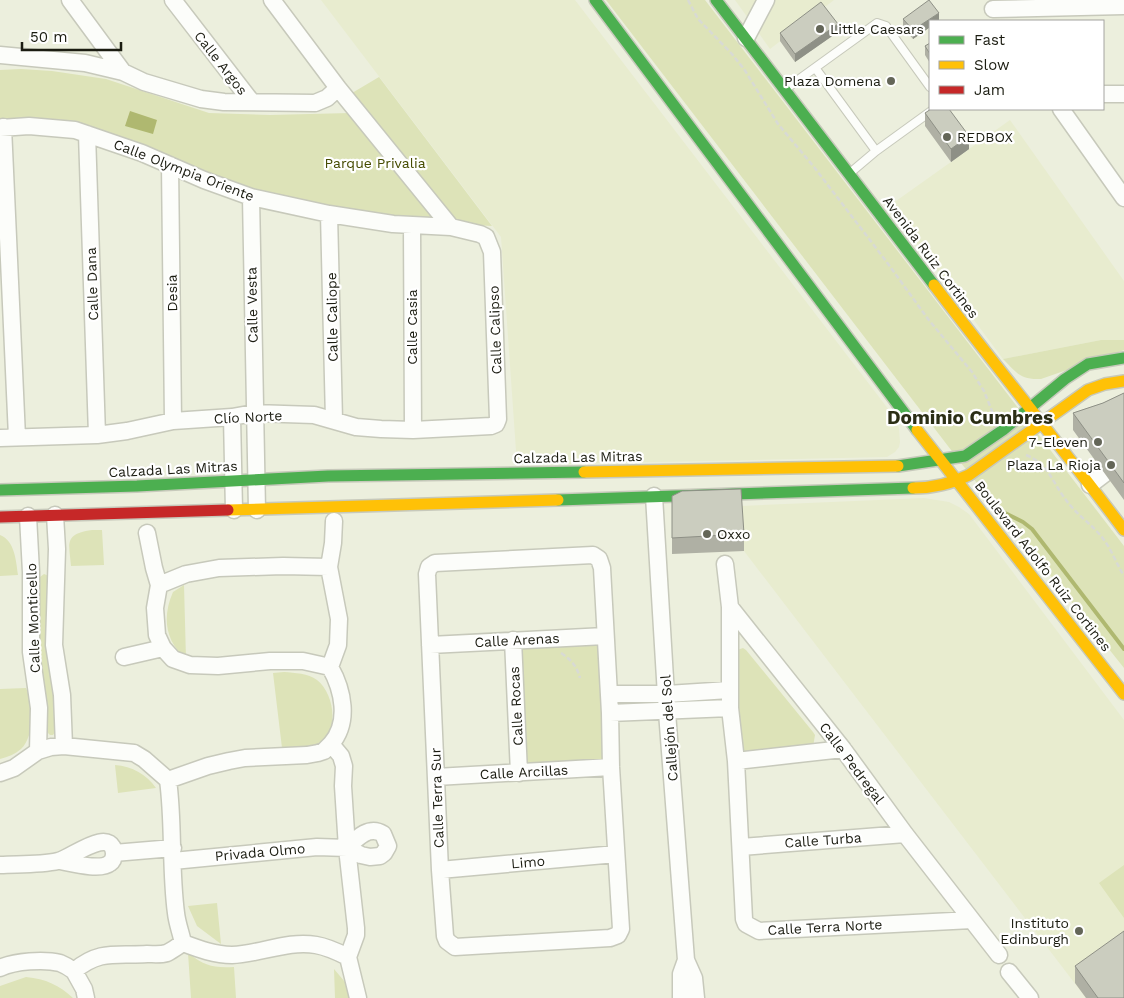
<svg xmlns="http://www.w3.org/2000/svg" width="1124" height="998" viewBox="0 0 1124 998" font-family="'Work Sans',sans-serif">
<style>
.built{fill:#e8eccf}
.green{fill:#dde3b8}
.water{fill:#afb870}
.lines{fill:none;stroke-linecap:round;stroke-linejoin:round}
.stream{stroke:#afb870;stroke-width:4}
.lane-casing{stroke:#c7c9bb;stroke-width:10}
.street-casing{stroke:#c7c9bb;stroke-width:19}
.fast-casing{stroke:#c7c9bb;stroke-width:14}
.slow-casing{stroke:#c7c9bb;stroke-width:14}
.jam-casing{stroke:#c7c9bb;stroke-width:14}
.path{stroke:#d8dad4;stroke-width:2.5;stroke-dasharray:5 2.5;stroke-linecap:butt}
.lane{stroke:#fcfdfa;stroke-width:8}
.street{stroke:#fcfdfa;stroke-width:16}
.fast{stroke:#4caf50;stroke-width:11}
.slow{stroke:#ffc107;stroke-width:11}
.jam{stroke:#c62828;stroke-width:11}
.wall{fill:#afb0a4}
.shaded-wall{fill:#8e9086}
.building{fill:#cbcdbf;stroke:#8e9086}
.poi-dot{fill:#646658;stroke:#fff;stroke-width:2}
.labels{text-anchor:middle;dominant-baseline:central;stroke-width:4.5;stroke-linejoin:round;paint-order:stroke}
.poi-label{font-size:14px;fill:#1b1c11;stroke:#fff;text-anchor:end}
.street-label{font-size:14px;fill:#1b1c11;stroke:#fff}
.park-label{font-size:14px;fill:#454b00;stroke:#fff}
.district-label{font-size:19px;font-weight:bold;fill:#2b2e15;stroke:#fff}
</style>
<rect width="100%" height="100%" fill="#ecefdd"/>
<path class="built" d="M321,0h254l314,410 10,18 1,14 -1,5 -4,5 -8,5 -370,8 -16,-228z
M735,0h99l-64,49z
M1010,120l114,161v59h-23l-98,19 -114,-153z
M924,498l25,4 10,5 10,7 155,206v278h-38l-342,-447 -3,-45z"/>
<path class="green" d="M606,0h99l419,546v122l-163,-205z
M21,69l31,2 54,8 103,34 61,2 80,-2 -3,-17 32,-19 113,149 -94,-5 -143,-26 -120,-49 -135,-20v-56z
M1101,340h23v10l-83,29c-21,1 -24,-6 -38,-20z
M92,530h10l2,35 -33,1c-2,-23 -7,-32 21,-36z
M0,535c15,6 16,26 18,40l-18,1z
M44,574l5,2 -2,79 7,33 2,43 -3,4h-3l-3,-3c2,-33 -9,-64 -11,-97 -1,-19 2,-39 4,-58z
M184,585l2,74c-21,-18 -24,-42 -13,-67z
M605,636l6,131 -92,6 -6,-133z
M743,648l3,2 67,82 2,3 -2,12 -68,7 -4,-2 -7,-101z
M284,672c11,1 24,1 33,8 18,14 23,53 0,64 -11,5 -23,4 -35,4l-9,-75z
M26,688c7,15 9,48 -5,61 -6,5 -13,8 -21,10v-70z
M115,765c17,1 32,10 41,23l-38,5z
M1124,865v53l-25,-35z
M217,903l4,41 -24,-18 -9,-20z
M188,953c17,13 25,15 46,14l2,31h-45z
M334,969l11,13 7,16h-17z
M26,977c20,2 33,8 47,21h-73v-12z"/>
<path class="water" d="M130,111l27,9 -4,14 -28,-8z"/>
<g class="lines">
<path class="stream" d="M1003,512l20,10 9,7 92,120"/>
<defs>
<path id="lane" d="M816,69l60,82
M787,88l90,-65 9,3 44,61
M850,173l26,-22 58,-42"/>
<path id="street" d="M70,0l53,72
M173,0l78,101
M272,0l66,88 113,139
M993,9l131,-3
M746,38l20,-38
M0,55l85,8 38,9 21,10 57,17 23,3 91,1 12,-5 11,-10
M1103,94h21
M1061,109l63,89
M3,127l14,310
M0,128l29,-2 46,4 67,23 62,27 47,17 78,17 64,10 58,3 29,7 6,3 6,15 6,167 -2,5 -5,2 -78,4 -32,-1 -25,-2 -42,-12 -60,-2 -22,4 -59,4 -46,10 -30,4 -97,3
M87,134l10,301
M170,165l3,256
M251,197l6,313
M329,214l5,206
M412,225l1,205
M232,417l2,93
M1090,485l34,-26
M654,496l13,216 19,248 8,18 2,20
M55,515l2,34 -3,96 8,50 2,51
M28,516l3,56v80l8,56 -1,43
M334,521l-1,22 -4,24 10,52 -1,26 -8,22c13,23 20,55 1,77l10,12 3,10 -1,20 4,62 9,80v7l-8,22 10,41
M147,533l7,35 5,17 -4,23 2,27 6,13 10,11 17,6 28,1 52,-5h33l27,6
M593,555l6,4 3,9 8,145 1,54 10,162 -3,6 -8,3 -155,9 -8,-6 -2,-5 -5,-66 -13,-296 2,-7 6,-4z
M725,564l5,43v101l6,53 8,158 2,5 13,7 213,-11
M159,585l27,-11 33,-6 64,-2 46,1
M730,607l113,142 62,85 94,121
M513,640l6,133
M430,645l175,-9
M124,657l39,-9
M609,694h58l62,-4
M610,713l120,-5
M736,761l107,-12
M0,773l14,-5 24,-17 13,-4 13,-1 70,7 10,6 24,21 40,-14 21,-5 16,-3 62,-3 11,-2 6,-2 7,-7
M436,777l175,-10
M168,780c6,44 2,88 8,133 1,10 5,20 7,30
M741,847l164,-13
M114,853l59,-5
M173,861l144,-14 30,1 14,7 9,2 10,-1 4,-3 4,-7 -5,-12c-14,-9 -26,4 -36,14
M0,865c19,-1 40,0 58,-4 12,-2 53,-36 56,-8 0,4 -1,8 -4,10 -9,8 -39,0 -50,-2
M440,870l176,-16
M0,968c15,-7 44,-9 60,-5 5,2 10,5 14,8
M74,971c26,-22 43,-15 73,-17 7,0 13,1 20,-1 6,-3 11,-7 16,-10 16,6 32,12 49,12 28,-1 56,-15 84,-10 12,2 22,7 32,12
M74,971l10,18 2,9
M1009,972l21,26
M681,998v-24l5,-14"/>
<path id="fast" d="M595,0l322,430
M716,0l218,285
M898,466l67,-10 38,-26 62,-51 23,-15 36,-6
M0,490l137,-4 191,-10 256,-4
M558,500l355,-12"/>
<path id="slow" d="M934,285c63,83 128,162 190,245
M917,430l207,264
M584,472l314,-6
M913,488c19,0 38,-4 56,-13l119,-85 17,-6 19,-3
M228,510l330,-10"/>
<path id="jam" d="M0,517l228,-7"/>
</defs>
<use href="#lane" class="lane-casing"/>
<use href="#street" class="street-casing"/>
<use href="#fast" class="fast-casing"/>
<use href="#slow" class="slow-casing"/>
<use href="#jam" class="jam-casing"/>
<path class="path" d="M688,0l10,19 33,34 13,16 34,55 36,43 72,94 42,58 44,53 12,19 10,25
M1026,455c23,9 26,27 40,45 10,14 24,23 35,36 10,12 15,27 23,40
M561,653c11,7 16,14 19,25"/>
<use href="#lane" class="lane"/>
<use href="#street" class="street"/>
<use href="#fast" class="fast"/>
<use href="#slow" class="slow"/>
<use href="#jam" class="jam"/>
</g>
<path class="wall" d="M903,19l36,2 -26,18 -10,-12z
M838,32l-43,30 -15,-21v-8z
M930,43v20l-5,-8v-9z
M925,113l44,36 -18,13 -26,-36z
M1124,393v107l-51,-70v-17l30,-10z
M672,496l72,38v17l-72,3z
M1075,966l49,32h-38l-11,-15z"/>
<path class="shaded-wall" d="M939,13v8h-9v6l-17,12v-9z
M838,24v8l-43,30v-8z
M969,136v13l-18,13v-13z"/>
<path class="building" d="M929,0l10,13 -26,17 -10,-11z
M821,2l17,22 -43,30 -15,-21z
M930,43v11l-5,-8z
M931,109h18l20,27 -18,13 -26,-36z
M1124,393v90l-51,-70 30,-10z
M741,489l3,45 -72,4v-42l10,-5z
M1124,931v67h-26l-23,-32z"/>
<g class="poi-dot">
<circle cx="820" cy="29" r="5"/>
<circle cx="891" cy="81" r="5"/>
<circle cx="947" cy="137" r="5"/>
<circle cx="1098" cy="442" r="5"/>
<circle cx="1111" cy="465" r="5"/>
<circle cx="707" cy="534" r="5"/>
<circle cx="1079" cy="931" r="5"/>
</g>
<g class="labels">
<g class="poi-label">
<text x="830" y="29" text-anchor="start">Little Caesars</text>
<text x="881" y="81">Plaza Domena</text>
<text x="957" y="137" text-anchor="start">REDBOX</text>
<text x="1088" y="442">7-Eleven</text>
<text x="1101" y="465">Plaza La Rioja</text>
<text x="717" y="534" text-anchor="start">Oxxo</text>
<text x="1069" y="923">Instituto<tspan x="1069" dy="16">Edinburgh</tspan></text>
</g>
<g class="street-label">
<text transform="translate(221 63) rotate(52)">Calle Argos</text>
<text transform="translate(184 170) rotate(21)">Calle Olympia Oriente</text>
<text transform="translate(931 257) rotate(53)">Avenida Ruiz Cortines</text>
<text transform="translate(92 284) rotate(-92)">Calle Dana</text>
<text transform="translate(172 293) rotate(-91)">Desia</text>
<text transform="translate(252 305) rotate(-91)">Calle Vesta</text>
<text transform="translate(332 317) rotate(-91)">Calle Caliope</text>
<text transform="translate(412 327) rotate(-90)">Calle Casia</text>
<text transform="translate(495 330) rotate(-92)">Calle Calipso</text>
<text transform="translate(248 417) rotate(-3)">Clío Norte</text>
<text transform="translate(578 457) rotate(-1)">Calzada Las Mitras</text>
<text transform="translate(173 469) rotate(-3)">Calzada Las Mitras</text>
<text transform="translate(1043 566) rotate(52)">Boulevard Adolfo Ruiz Cortines</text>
<text transform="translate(33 618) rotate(-92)">Calle Monticello</text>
<text transform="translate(517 640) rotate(-3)">Calle Arenas</text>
<text transform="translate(516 706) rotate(-93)">Calle Rocas</text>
<text transform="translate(669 728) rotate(-94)">Callejón del Sol</text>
<text transform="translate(852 763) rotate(53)">Calle Pedregal</text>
<text transform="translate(524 772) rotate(-3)">Calle Arcillas</text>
<text transform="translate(437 798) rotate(-92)">Calle Terra Sur</text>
<text transform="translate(823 840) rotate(-4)">Calle Turba</text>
<text transform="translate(260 852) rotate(-5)">Privada Olmo</text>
<text transform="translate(528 862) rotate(-5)">Limo</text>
<text transform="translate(825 927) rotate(-3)">Calle Terra Norte</text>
</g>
<g class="park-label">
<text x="375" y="163">Parque Privalia</text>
</g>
<g class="district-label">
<text x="970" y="417">Dominio Cumbres</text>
</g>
</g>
<rect x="929" y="20" width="175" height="90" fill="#ffffff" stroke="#a4a4a0"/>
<rect x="939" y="36" width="25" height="8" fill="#4caf50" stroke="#a4a4a0"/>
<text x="974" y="45" font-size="15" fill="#1b1c11">Fast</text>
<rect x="939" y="61" width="25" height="8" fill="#ffc107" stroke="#a4a4a0"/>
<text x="974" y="70" font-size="15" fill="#1b1c11">Slow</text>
<rect x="939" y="86" width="25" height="8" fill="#c62828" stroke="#a4a4a0"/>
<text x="974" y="95" font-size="15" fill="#1b1c11">Jam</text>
<path d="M22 42v8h99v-8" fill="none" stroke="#1b1c11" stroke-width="2.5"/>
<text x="30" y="42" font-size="15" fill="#1b1c11" stroke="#ffffff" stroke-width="4" paint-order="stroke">50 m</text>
</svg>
